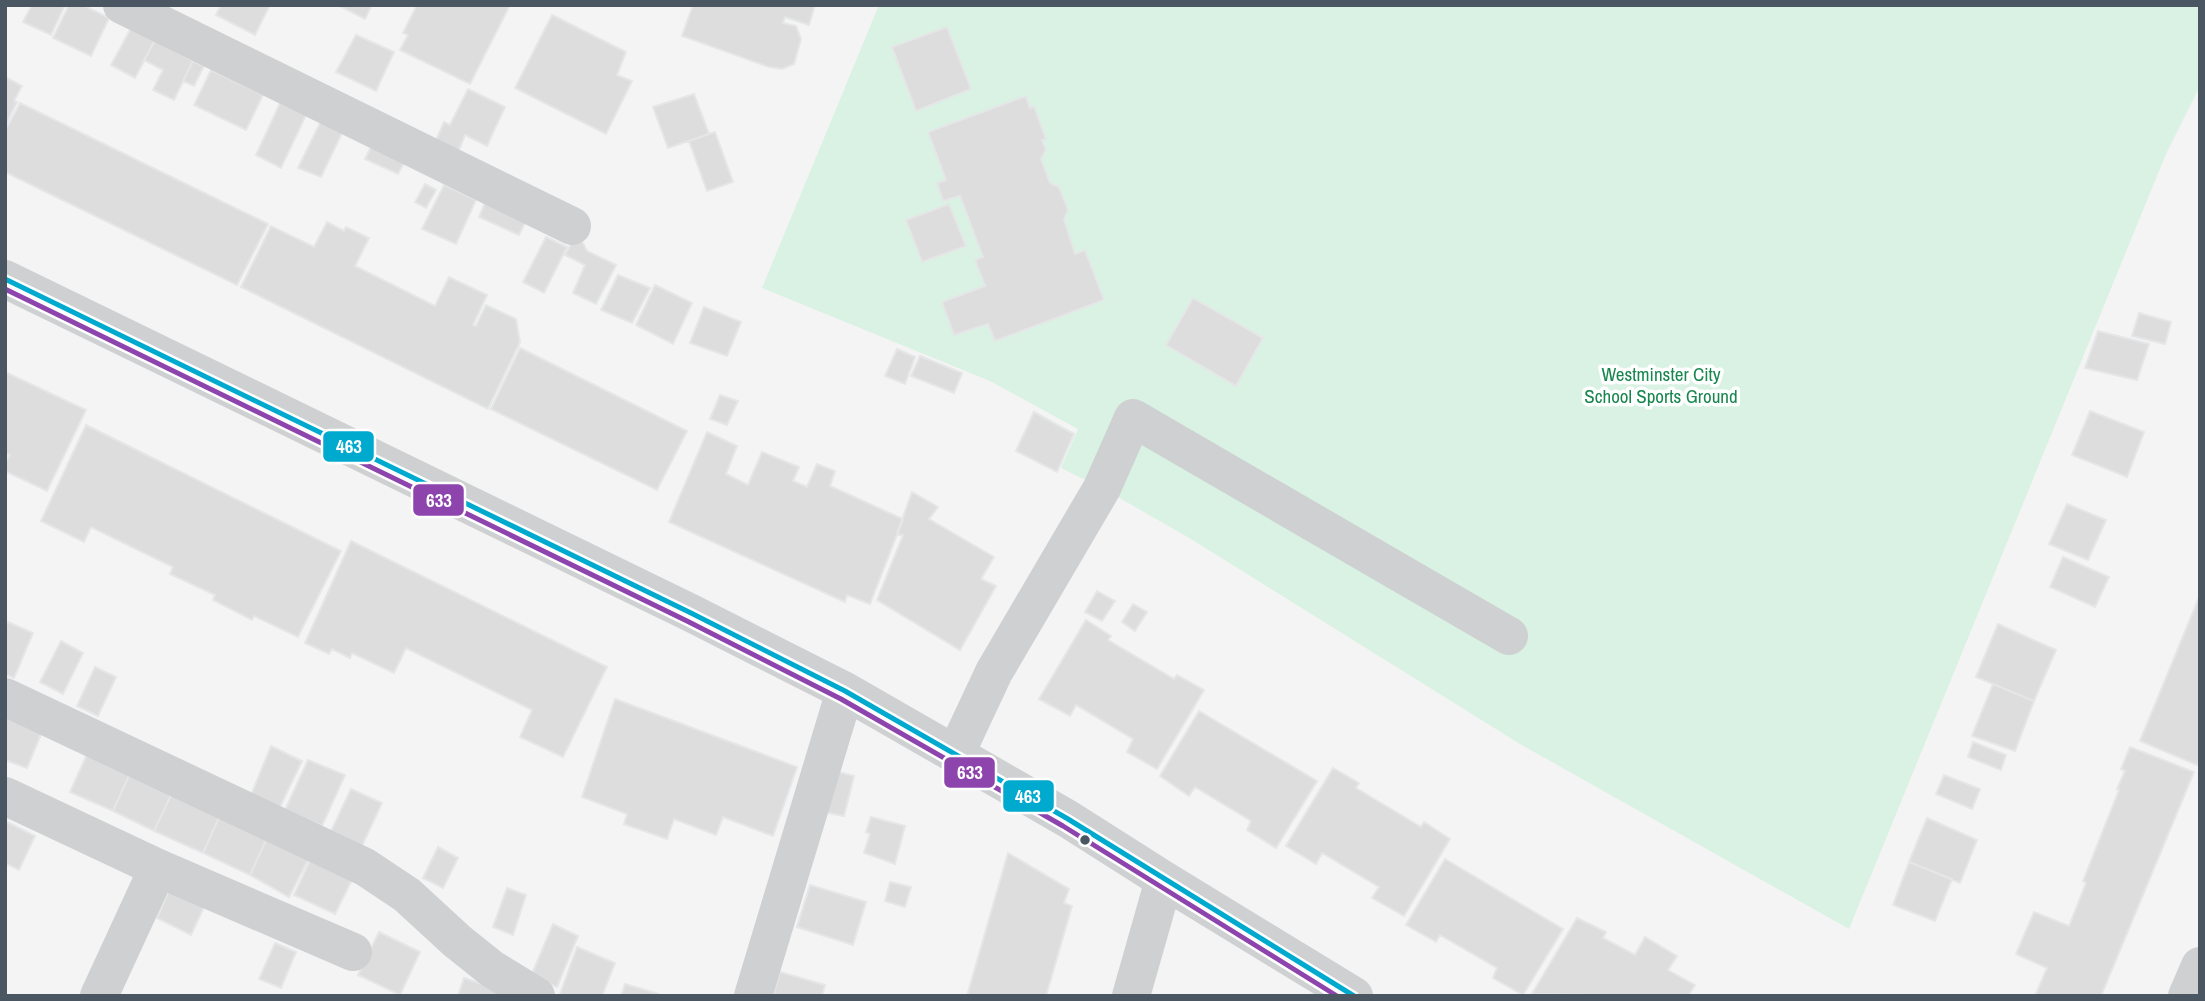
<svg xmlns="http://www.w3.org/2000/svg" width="2205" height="1001" viewBox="0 0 2205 1001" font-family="'Archivo Narrow',sans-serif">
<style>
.green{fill:#d9f2e3}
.building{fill:#ddddde;stroke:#e5e6e7;stroke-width:2}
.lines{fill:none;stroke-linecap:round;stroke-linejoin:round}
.minor{stroke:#ced0d2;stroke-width:38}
.bus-1-casing{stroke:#fff;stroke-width:10}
.bus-2-casing{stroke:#fff;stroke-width:10}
.bus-1{stroke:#00a9ce;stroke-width:5}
.bus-2{stroke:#8e44ad;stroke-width:5}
.bus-dot{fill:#4a5661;stroke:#fff;stroke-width:2.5}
.labels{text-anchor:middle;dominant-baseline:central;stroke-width:7;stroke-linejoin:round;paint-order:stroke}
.park-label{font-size:19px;fill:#17864f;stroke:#fff}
.line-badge{stroke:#fff;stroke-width:2.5}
.badge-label{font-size:19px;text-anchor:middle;font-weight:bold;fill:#fff}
</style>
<rect width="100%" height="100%" fill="#f4f4f4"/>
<path class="green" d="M879,5h1321v81l-34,68 -317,775 -329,-185 -329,-205 -89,-51 -41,-20 17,-39 -88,-48 -228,-93z"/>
<path class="building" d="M32,5h33l-14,30 -28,-13z
M69,5h14l26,13 -18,38 -38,-18z
M221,5h49l-15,30 -39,-20z
M338,5h34l-7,14z
M417,5h93l-40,79 -70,-34 8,-15 -5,-2z
M693,5h122l-6,20 -24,-8 -2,6 13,3 5,13 -7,25 -12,5 -13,-2 -87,-31z
M552,15l74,37 -9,23 15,6 -26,53 -91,-46z
M947,27l24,62 -55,22 -24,-64z
M131,28l24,12 -20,38 -24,-13z
M356,35l38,17 -18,39 -40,-19z
M155,40l38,21 -19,39 -21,-10 10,-20 -19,-10z
M193,61l11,5 -10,20 -11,-5z
M211,70l52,25 -17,35 -52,-25z
M5,77l17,9 -8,15 3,1 -12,24z
M468,89l37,18 -18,39 -22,-11 -7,17 -22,-12 8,-18 6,3z
M694,94l15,40 -41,14 -15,-41z
M1026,96l4,12 4,-2 12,33 -4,1 4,10 -5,9 9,24 9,4 9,23 -4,9 11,35 10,-4 19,50 -109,41 -7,-17 -34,11 -12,-33 43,-16 -10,-26 8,-3 -23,-61 -17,5 -6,-18 9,-3 -18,-48z
M20,103l248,121 -31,61 -232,-113v-41z
M280,103l26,12 -25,53 -25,-13z
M321,121l22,10 -22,46 -23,-9z
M715,132l18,50 -26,9 -18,-50z
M375,138l34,16 -11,20 -33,-15z
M425,184l11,6 -10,18 -11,-6z
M444,185l32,15 -20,44 -34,-15z
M487,198l41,19 -9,18 -40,-18z
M949,204l17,42 -44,16 -16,-42z
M327,222l17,9 2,-4 23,11 -14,28 80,40 14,-29 38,18 -14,30 3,1 10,-21 30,14 4,23 -32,67 -247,-122 30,-61 43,21z
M546,237l21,10 -23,46 -21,-11z
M574,238l9,5 4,8 29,14 -20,39 -23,-11 12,-28 -20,-10z
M618,275l32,13 -18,35 -31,-13z
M655,285l37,18 -19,41 -37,-19z
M1193,298l70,40 -27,48 -70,-41z
M704,307l37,15 -14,34 -37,-13z
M2139,313l32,9 -6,22 -33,-8z
M2098,331l51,13 -12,36 -52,-12z
M520,348l167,83 -30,59 -166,-81z
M897,349l18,8 -10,27 -20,-8z
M920,356l42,17 -8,20 -43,-17z
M5,372l81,38 -39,81 -42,-20v-7l5,-9 -5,-2z
M720,395l18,6 -11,24 -17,-6z
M2090,411l54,21 -17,45 -55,-22z
M1034,412l40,22 -17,38 -41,-21z
M86,425l255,126 -43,86 -44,-21 -2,4 -39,-20 2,-5 -45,-21 3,-7 -82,-40 -7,15 -43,-21z
M707,432l30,14 -11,28 22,11 14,-33 37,15 -6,14 14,6 10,-23 18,7 -5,15 73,33 -33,85 -23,-9 -2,7 -176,-80z
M912,492l26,15 -9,12 65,38 -13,22 15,7 -36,64 -83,-50 26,-65 -6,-1z
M2067,504l39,16 -18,40 -39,-16z
M351,541l256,126 -44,90 -43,-20 12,-27 -126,-62 -12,25 -42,-20 -2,5 -18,-9 -3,5 -24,-11z
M2063,557l46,20 -14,30 -45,-20z
M1097,591l18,10 -13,20 -17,-9z
M2200,595v164l-3,6 -57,-24z
M1133,604l14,8 -12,19 -13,-9z
M1086,620l25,16 -3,4 66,39 3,-4 27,15 -47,79 -30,-17 6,-13 -57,-34 -6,11 -31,-17z
M8,622l25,11 -19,45 -9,-4v-46z
M1998,624l58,26 -22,51 -58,-24z
M61,641l22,12 -20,41 -23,-12z
M95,667l21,10 -18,39 -21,-10z
M1993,684l41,17 -19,50 -43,-15z
M615,699l182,68 -24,69 -50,-19 -7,18 -42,-16 -7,20 -43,-15 3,-10 -45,-17z
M1199,711l118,70 -41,67 -29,-18 4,-9 -56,-34 -6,9 -29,-20z
M5,715l37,17 -15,36 -22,-8z
M1973,742l33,13 -5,15 -33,-13z
M271,746l31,15 -23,48 -28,-14z
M2130,747l64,25 -93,224h-66l12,-28 -31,-14 18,-42 35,14 17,-43 -3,-2 36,-91 -2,-1 8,-18 -4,-2z
M88,752l43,19 -18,40 -43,-19z
M308,760l37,15 -23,51 -37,-16z
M1333,768l26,15 -3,5 65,39 3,-5 26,17 -46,77 -32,-18 7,-11 -57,-34 -6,11 -30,-18z
M131,771l42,20 -19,40 -41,-20z
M834,771l20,5 -10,40 -21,-4z
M1944,775l36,14 -8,20 -36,-15z
M351,789l31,14 -20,43 -31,-15z
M173,791l48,22 -18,40 -49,-22z
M221,813l47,23 -18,39 -47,-22z
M871,817l34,9 -10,38 -31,-11 6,-19 -4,-2z
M1927,818l50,22 -17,43 -51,-21z
M5,821l30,15 -16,34 -14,-7z
M268,836l41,22 -20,39 -39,-22z
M438,847l20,11 -15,30 -20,-10z
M1008,853l61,36 -5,14 8,3 -26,90h-79z
M311,858l43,18 -19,38 -41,-19z
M1445,859l118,70 -40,66 -30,-17 4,-10 -57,-33 -4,7 -30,-17z
M1909,862l43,17 -17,42 -42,-16z
M890,882l21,5 -6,20 -20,-6z
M810,885l56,17 -13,43 -56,-18z
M170,888l35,17 -14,30 -34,-17z
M507,888l19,7 -13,40 -20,-8z
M1577,918l29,14 -3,6 32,17 10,-18 32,19 -9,14 27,15 -7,11 -156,-2z
M553,924l25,12 -21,51 -26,-11z
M379,932l41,20 -20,43 -42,-20z
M275,943l21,9 -15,36 -22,-9z
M577,947l38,16 -13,33h-37l-5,-2z
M780,972l45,13 -3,11h-49z
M464,978l33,11 13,7h-52z
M625,984l34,10v2h-38z"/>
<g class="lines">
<path class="minor" d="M122,5l450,221
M5,279l686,334 154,78 223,128 96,61 190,116
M5,697l360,170 42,28 50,46 35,28 44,27
M956,753l38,-81 108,-184 31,-70 376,218
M5,796l153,72 195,84
M99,996l59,-128
M753,996l92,-305
M1131,996l33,-116
M2187,996l13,-30"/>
<defs>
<path id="bus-1" d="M5,279l686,334 154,78 223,128 286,177"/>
<path id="bus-2" d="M5,289l682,332 154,78 222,127 274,170"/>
</defs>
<use href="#bus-1" class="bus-1-casing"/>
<use href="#bus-2" class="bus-2-casing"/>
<use href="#bus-1" class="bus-1"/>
<use href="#bus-2" class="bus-2"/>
</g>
<circle class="bus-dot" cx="1085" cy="840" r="6"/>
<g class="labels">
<g class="park-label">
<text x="1661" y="374">Westminster City<tspan x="1661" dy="22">School Sports Ground</tspan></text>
</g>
</g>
<g class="line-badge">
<rect x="322" y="430" width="53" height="33" rx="7" fill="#00a9ce"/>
<rect x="412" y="483" width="53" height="34" rx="7" fill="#8e44ad"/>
<rect x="943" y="756" width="53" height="33" rx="7" fill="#8e44ad"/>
<rect x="1002" y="779" width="53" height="34" rx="7" fill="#00a9ce"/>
</g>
<g class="badge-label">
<text x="349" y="453">463</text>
<text x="439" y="507">633</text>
<text x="970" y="779">633</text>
<text x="1028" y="803">463</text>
</g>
<rect width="2205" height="1001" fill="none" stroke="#4a5661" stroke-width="14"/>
</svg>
